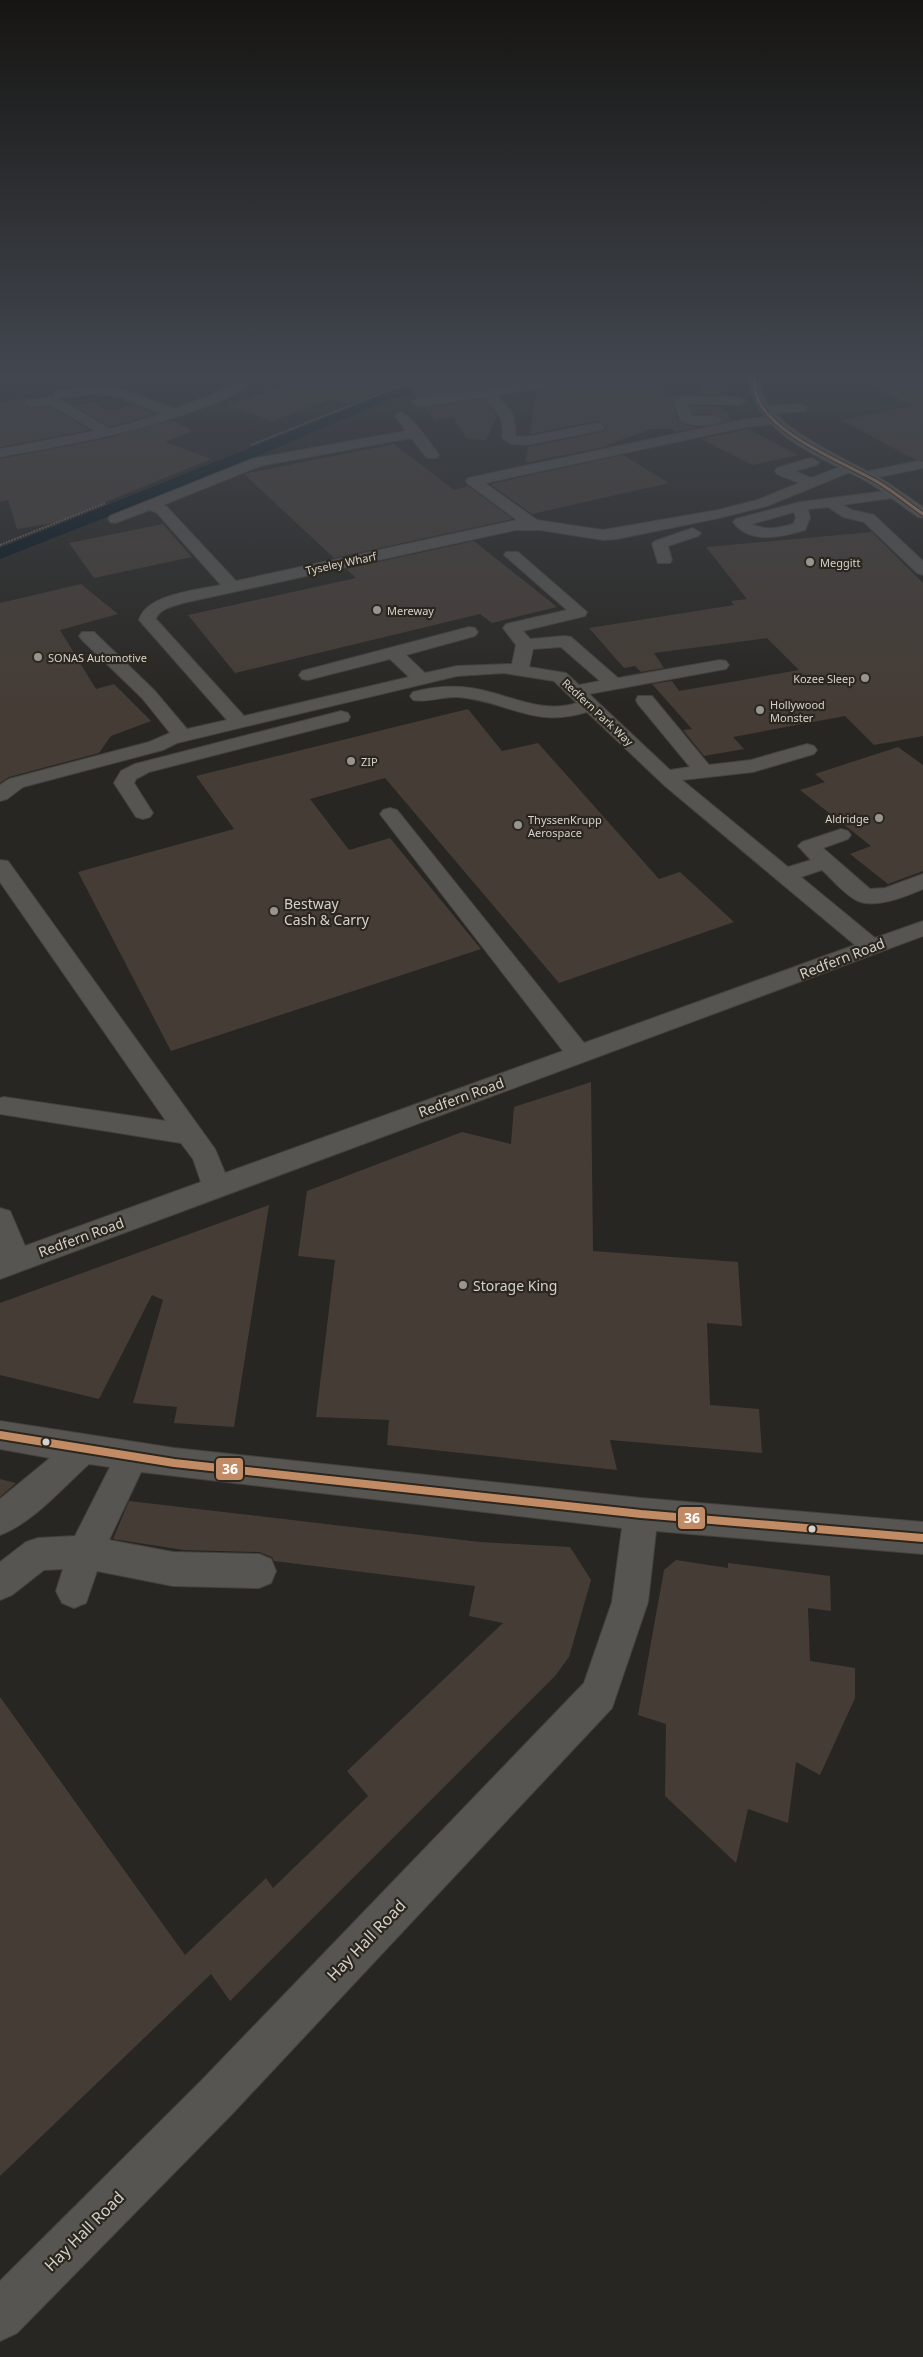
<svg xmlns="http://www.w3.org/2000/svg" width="923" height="2357" viewBox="0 0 923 2357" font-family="'Noto Sans',sans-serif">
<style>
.water{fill:#06141c}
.building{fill:#453c35}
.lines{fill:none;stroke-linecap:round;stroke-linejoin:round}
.minor-tunnel{stroke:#42403c;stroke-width:14;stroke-dasharray:14 7;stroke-linecap:butt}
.minor-casing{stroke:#44413d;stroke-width:2}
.major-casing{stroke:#44413d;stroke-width:2}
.path{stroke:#63615e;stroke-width:2;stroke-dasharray:2 1;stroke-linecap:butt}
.minor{fill:#575551;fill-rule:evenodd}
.major{fill:#5e5950;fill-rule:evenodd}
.bus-1-far1-casing{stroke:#2c271e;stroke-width:5}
.bus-1-casing{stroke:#2c271e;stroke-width:12}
.bus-1-far1{stroke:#c18c65;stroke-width:3}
.bus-1{stroke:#c18c65;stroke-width:8}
.poi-dot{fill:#989590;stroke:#2c271e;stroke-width:2}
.bus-dot{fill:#d5d1cc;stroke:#2c271e;stroke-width:2}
.labels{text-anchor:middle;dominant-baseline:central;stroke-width:4.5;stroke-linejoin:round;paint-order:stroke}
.far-poi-label{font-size:11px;fill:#d5d1cc;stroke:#2c271e;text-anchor:start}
.far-street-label{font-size:11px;fill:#d5d1cc;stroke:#2c271e}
.poi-label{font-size:14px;fill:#d5d1cc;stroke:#2c271e;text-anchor:start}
.street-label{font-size:14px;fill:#d5d1cc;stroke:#2c271e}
.near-street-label{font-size:16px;fill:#d5d1cc;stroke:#2c271e}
.line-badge{stroke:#2c271e;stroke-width:2}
.badge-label{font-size:14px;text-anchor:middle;font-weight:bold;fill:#fff}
</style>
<rect width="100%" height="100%" fill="#282622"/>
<path class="water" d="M422,379h18l-8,4 7,2c-17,7 -32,11 -50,15l-183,78 -206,81v-11z"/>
<path class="building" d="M300,379l41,2 172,-2 -2,4 -21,4 -74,10 -11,-15 -56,22 -18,-5 -58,22 -45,-15z
M601,379h42l25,16 9,1 -5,5 6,20 10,5 11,1 -24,5 -3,-3h-20l-46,16 2,1 -83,17 3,-16 75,-15 4,-5 -9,-6 -68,13 7,-44z
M703,379h21l-6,16 -21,-1z
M857,379h66v81h-7l-75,-40 72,-14z
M20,399l10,10 19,-3 41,24 -90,17v-44z
M485,399l12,17 -11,24 -19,-1 -14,-22 -18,3 -12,-13z
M93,402l15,9 26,-6 22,9 -46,13 -36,-21z
M691,406l30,1 10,13 -7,2v-4l-8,-4h-23z
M172,420l20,11 -27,11 46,17 -156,64 -38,6 -9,-29 -8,2v-43l104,-20z
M748,429l50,26 -45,10 -52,-26z
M394,444l60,46 14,-4 45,33 -179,39 -90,-84z
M623,455l46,28 -137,31 -42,-30z
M163,524l29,33 -98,21 -25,-35z
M872,532l51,51v153l-49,9 -29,-29 -112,21 11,12 -40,7 -21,-26 9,-1 -40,-45 20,-3 7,10 120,-21 -32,-32 -113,15 10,15 -23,4 -6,-6 -11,2 -35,-40 145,-23 -3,-4 16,-2 -41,-52z
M474,541l83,66 -65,16 -12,-9 -245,59 -47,-58 168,-37 -10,-9z
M81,584l37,30 -58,16 36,59 18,-5 37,37 -40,15 -12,17 -90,24 -9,6v-180z
M468,709l34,42 36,-8 121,136 21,-7 54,50 -175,61 -174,-205 -75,21 39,51 41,-12 91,111 -310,102 -93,-179 156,-43 -38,-53z
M898,747l25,18v106l-35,13 -38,-30 21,-8 -71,-56 25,-8 -10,-8z
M591,1082l2,169 145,11 4,64 -35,-3 3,82 49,4 3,44 -152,-13 7,30 -230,-25 2,-25 -73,-3 19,-157 -37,-4 9,-65 155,-59 49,12 3,-37z
M269,1205l-35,222 -60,-4 3,-16 -44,-4 30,-103 -11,-5 -53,104 -99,-24v-72z
M0,1479l16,4 -16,14z
M129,1501l351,41 90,5 21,33 -22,77 -14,19 -325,325 -19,-27 -211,202v-479l185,258 81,-77 7,10 95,-92 -21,-25 156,-148 -34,-7 6,-30 -201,-25 -2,-4 -13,-5 -75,-2 -71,-11z
M676,1560l52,8v-5l102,13 1,35 -23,-3 2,53 45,7v30l-35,77 -24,-13 -8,61 -40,-14 -12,54 -71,-67 1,-72 -28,-9 26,-145z"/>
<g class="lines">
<path class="minor-tunnel" d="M716,420l13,-1"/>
<defs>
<path id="minor" d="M238,379h16c-12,14 -34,22 -50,28 -66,26 -135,37 -204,50v-8l95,-18 -46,-27 -18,3 -6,-4 1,-3 29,-3 -1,-2 2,-3c49,-12 73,-1 118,17l40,-15zM94,394l23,2 45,18 -52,15 -53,-31z
M544,379h29l-6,4 -70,12 17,21 2,20 10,1 72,-14 7,4 -2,3 -77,15 -15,-1 -9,-6c3,-23 -6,-23 -16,-41l-68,9 -6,-4 6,-4 72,-9z
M680,396l60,1 6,4 -6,4 -52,-1 4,12h24l7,4c-7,7 -36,7 -43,0l-6,-20z
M801,404l6,4 -1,3 -41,3 -6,-4 6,-4z
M401,412c10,3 31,33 38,43l-2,3h-10l-16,-20 -151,28 -97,39 4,2 69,74 281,-61 -49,-36 -2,-3 2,-3 278,-59 27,-3 7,4 -7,4 -27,3 -261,56 52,37 66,10 115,-20 39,-10 42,-17 -22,-9 -2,-3 2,-3 30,-9 5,-1 7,4 -2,3 -22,6 16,7 39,-15 7,4 -2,3 -88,36 -48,12 -102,21 -14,1 -63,-10h-24l-333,73c-10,3 -24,6 -27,16l88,97 165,-39 -19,-18 -82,21 -6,-1 -3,-4 3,-4 167,-44 6,1 3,4 -3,4 -69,19 19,18 32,-7 55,-2 4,-19 -13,-17 3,-4 61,-14 -63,-55 2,-3h12l69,60 -2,4 -62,15 7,8 35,-3 6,1 47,41 102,-18 6,1 3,4 -3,4 -6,1 -131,24 81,76 20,-3 -52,-63 -2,-4 2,-4h14l57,69 42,-5 56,-16 7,2 3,4 -3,4 -61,18 -71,8 106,87 23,-7 -13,-14 4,-4 39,-13 7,2 3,4 -3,4 -25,9 47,41 15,-1 38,-14v15c-17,7 -46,20 -65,12 -13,-6 -26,-22 -36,-31l-21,7 74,61 48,-17v15l-923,343v-71l10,3 15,35 176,-64 -8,-23 -12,-16 -181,-29v-16l4,-1 162,24 -166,-239v-22l8,1 207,288 10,24 338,-122 -180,-233 -3,-4 3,-4 7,-2 7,2 187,233 271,-98 -190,-159 -78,-74c-55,17 -79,-11 -129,-15 -15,-1 -31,6 -45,3l-3,-4 3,-4c19,-5 38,-7 58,-4 36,5 69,27 106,15l-23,-22 -50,-8 -47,3 -280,67 -14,7 -140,37 -16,12 -7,2v-16l9,-6 140,-37 21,-9 -28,-35 -60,-58 -3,-4 3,-4h12l60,58 33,39 40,-9 -88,-100c7,-26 59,-30 82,-35l-64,-72 -7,-3 -35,13 -5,-1 -2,-3 2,-3 142,-57 154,-28 -11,-15zM561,647l39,34 -21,4 -13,-12 -37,-6 4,-18z
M918,461l5,1v6l-58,12 -7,-4 2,-3z
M894,490l5,1 2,3 -2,3 -57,8 10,5 22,5 49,46v14l-6,-2 -53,-51 -21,-5 -15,-10 -20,2 2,9 -5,12c-23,7 -55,15 -72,-8l3,-3 64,-17zM794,512l2,6 -3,6c-14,4 -28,7 -41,0z
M693,528l8,5 -3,3 -30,10 4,14 -2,3h-12l-6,-19 3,-3z
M341,711l7,2 2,4 -2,4 -199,51 -13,7 -2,4 19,30 -3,4 -7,2 -7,-2 -22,-34 7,-12 14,-7z
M0,1421l174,27 467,50 282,24v32l-267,-23 -8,71 -36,106 -380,406 -215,219 -17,8v-60l200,-199 384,-399 28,-81 10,-74 -481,-56 -32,68 64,12 86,2 12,5 5,12 -5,12 -12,5 -86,-2 -76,-15 -11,32 -12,5 -12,-5 -6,-12 7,-22 -19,1 -32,25 -12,5v-38l26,-20 12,-4 37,-2 35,-69 -21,-3c-27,24 -55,58 -89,71v-36l50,-41 -50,-9z"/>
<path id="major" d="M748,379h12c1,5 1,11 3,16 11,33 85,65 115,82 16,9 30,20 45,30v11l-5,-1c-16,-11 -31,-23 -47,-33 -44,-25 -115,-47 -123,-105z"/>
</defs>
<use href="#minor" class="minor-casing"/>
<use href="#major" class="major-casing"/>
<path class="path" d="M251,445l166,-66
M0,545l106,-42"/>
<use href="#minor" class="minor"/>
<use href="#major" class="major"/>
<defs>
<path id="bus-1-far1" d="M754,379c1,5 0,11 2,15 11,39 87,68 120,87 16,9 31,22 47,33"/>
<path id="bus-1" d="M0,1435l174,28 467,51 282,24"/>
</defs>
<use href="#bus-1-far1" class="bus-1-far1-casing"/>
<use href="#bus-1" class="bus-1-casing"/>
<use href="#bus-1-far1" class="bus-1-far1"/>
<use href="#bus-1" class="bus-1"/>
</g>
<linearGradient id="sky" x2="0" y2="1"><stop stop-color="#161513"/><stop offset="0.53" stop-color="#42474f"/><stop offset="1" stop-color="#42474f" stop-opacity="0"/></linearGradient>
<rect width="923" height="709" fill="url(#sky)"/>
<g class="poi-dot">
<circle cx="810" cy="562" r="5"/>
<circle cx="377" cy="610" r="5"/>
<circle cx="38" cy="657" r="5"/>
<circle cx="865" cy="678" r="5"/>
<circle cx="760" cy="710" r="5"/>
<circle cx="351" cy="761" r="5"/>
<circle cx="879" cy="818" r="5"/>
<circle cx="518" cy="825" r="5"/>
<circle cx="274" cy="911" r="5"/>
<circle cx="463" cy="1285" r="5"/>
</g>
<g class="bus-dot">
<circle cx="46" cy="1442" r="4.5"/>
<circle cx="812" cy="1529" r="4.5"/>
</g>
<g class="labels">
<g class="far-poi-label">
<text x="820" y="562">Meggitt</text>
<text x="387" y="610">Mereway</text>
<text x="48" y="657">SONAS Automotive</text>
<text x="855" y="678" text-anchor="end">Kozee Sleep</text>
<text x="770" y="704">Hollywood<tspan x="770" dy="13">Monster</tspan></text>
<text x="361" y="761">ZIP</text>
<text x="869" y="818" text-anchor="end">Aldridge</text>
<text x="528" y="819">ThyssenKrupp<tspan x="528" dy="13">Aerospace</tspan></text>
</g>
<g class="far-street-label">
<text transform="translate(341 563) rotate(-12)">Tyseley Wharf</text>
<text transform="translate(598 712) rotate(43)">Redfern Park Way</text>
</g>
<g class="poi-label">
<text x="284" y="903">Bestway<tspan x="284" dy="16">Cash &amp; Carry</tspan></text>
<text x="473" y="1285">Storage King</text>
</g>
<g class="street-label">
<text transform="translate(842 958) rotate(-21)">Redfern Road</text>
<text transform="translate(461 1097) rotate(-20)">Redfern Road</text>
<text transform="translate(81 1237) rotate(-20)">Redfern Road</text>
</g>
<g class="near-street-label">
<text transform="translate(366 1940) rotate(-46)">Hay Hall Road</text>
<text transform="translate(84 2231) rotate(-45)">Hay Hall Road</text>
</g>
</g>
<g class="line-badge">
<rect x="215" y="1457" width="29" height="24" rx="5" fill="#c18c65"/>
<rect x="677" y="1506" width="29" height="24" rx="5" fill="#c18c65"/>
</g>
<g class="badge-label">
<text x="230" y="1474">36</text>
<text x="692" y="1523">36</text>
</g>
</svg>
